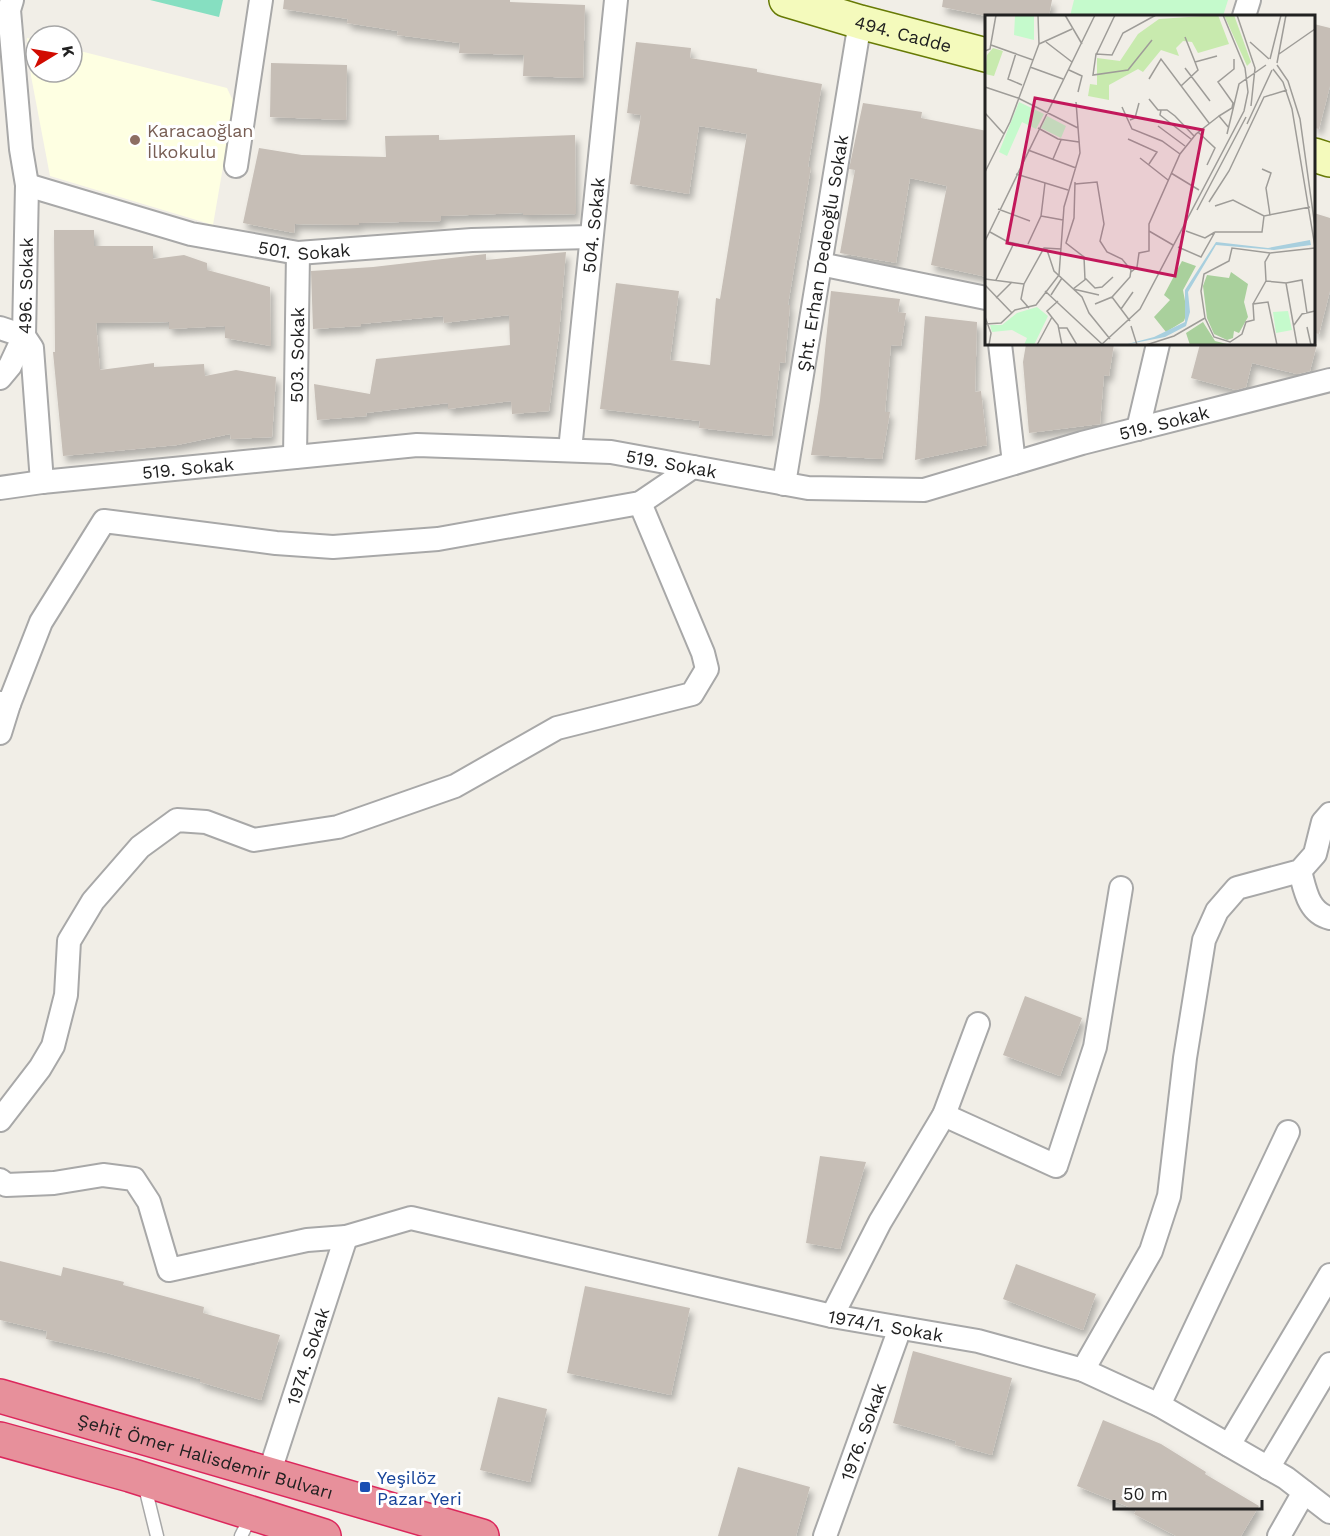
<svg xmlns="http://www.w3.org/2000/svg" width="1330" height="1536" viewBox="0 0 1330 1536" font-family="'Work Sans',sans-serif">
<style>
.education{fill:#feffe2}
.park{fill:#c5facc}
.pitch{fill:#86dfc1}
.building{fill:#c6beb6;filter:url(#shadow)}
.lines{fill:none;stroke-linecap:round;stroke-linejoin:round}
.lane-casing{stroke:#a8a8a8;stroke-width:15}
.street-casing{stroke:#a8a8a8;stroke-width:26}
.secondary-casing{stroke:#677a05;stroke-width:36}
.highway-casing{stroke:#dc275c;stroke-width:36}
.lane{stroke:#fff;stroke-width:12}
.street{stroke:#fff;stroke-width:22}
.secondary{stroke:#f4fabc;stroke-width:33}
.highway{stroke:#e7909b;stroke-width:33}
.education-dot{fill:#8d6e63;stroke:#fff;stroke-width:2}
.transit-dot{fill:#1a4fb4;stroke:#fff;stroke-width:2}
.labels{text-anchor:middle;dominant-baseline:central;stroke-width:6;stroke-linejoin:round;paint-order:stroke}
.street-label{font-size:18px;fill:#212121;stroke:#fff}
.education-label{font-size:18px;fill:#785e54;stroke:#fff;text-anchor:start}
.transit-label{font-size:18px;fill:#164399;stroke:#fff;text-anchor:start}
.inset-road{fill:none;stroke:#9e9c98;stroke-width:1.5}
.view{fill:#c2185b;fill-opacity:0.15;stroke:#c2185b;stroke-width:3}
.inset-edge{fill:none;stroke:#212121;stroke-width:3}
</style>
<defs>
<filter id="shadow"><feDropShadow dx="3.5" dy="6" stdDeviation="3" flood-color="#0004"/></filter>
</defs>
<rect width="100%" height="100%" fill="#f1eee7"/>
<path class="education" d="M27,38l9,2v32h36v-23l155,39 7,15 -21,122 -163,-49 -19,-100z"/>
<path class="park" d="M1074,0h154l-5,16h-153z"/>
<path class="pitch" d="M150,0h73l-4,17z"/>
<path class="building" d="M284,0h226v2l75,3 -2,73 -60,-2 1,-21 -65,-2 1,-10 -63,-8 1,-4 -51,-8 1,-4 -65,-10z
M943,0h109l-3,16h-63l-44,-9z
M1314,24l16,4v58l-11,43 -5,-1z
M636,42l55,6 -1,10 67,11v3l65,12 -14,83h3l-23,138h2l-5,58 -5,-1 -8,74 -73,-8 1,-7 -100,-12 16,-126 63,8 -9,69 40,5 6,-67 4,1 27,-165 -48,-8 -10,68 -59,-10 11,-69 -14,-2z
M271,63l76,2 -1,55 -76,-3z
M863,103l59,9 -1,6 66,13v146l-56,-12 16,-79 -37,-8 -14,85 -56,-10 15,-83 -6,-1z
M439,135v5l136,-5 1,79 -53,1v-2l-82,3v5l-82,2v2l-64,-1 -1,9 -51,-10 16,-75 43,7 84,2 -1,-21z
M1314,213l16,5v73l-11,43 -5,-1z
M54,230h40v16h59v13l31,-4 23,8v7l63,17 1,59 -46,-8v-12l-56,3v-7l-73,1 4,47 54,-7v4l50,-3 1,12 31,-6 40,7 -4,60 -41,2 -1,-5 -53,11 -114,11 -10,-104h2z
M566,252l-7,82 -10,77 -37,3 -1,-13 -63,8v-6l-82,10 1,3 -50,4 -3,-36 56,10 6,-35 134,-14 -1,-30 -65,8 -1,-7 -82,8v2l-48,3 -2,-58 62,-4 113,-13v6z
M831,291l69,8 -2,13 8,1 -5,33 -10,-1 -6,67h5l-8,47 -71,-4 9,-55z
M925,316l52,6 -2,70 6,-1 6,54 -72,15z
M1026,344h88l-5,32 -5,-1 -4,49 -71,9 -6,-71z
M1200,344h117l-7,27 -13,3 -45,-11 -6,24 -10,3 -45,-12z
M1025,996l57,22 -22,58 -57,-21z
M820,1156l46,6 -26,87 -34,-6z
M0,1261l61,15 2,-9 61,15 -1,3 81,22 -1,6 77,22 -19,65 -61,-18v-3l-93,-26 -61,-14 1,-8 -47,-11z
M1016,1264l80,30 -13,36 -80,-31z
M585,1286l105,22 -19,87 -104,-22z
M913,1351l99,27 -20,77 -37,-10 1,-4 -63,-18z
M498,1397l49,12 -17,73 -50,-12z
M1103,1420l58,24 45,28 -1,2 54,32 -18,30h-65l-42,-22 2,-4 -59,-24z
M738,1467l72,20 -14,49h-78z"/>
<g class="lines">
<defs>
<path id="lane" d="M144,1483l13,53
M241,1536l10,-20"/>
<g id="street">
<path d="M1244,16l5,-16"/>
<path d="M236,166l25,-166"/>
<path id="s1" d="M27,185l164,49 107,19 174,-13 119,-3"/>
<path d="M820,264l166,34"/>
<path d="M0,328l24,8 8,12 10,134"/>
<path d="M1000,344l14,119"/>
<path id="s2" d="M0,378l10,-12 14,-30 3,-151 -6,-36 -12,-139 3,-10"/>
<path d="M1138,429l20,-85"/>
<path id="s3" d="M570,450l46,-450"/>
<path id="s4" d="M295,457l3,-204"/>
<path id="s5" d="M784,484l76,-462"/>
<path id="s6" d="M0,488l42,-6 375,-37 194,7 197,36 116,2 158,-47 248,-63"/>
<path d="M0,703l9,1 32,-82 63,-101 172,22 57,4 105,-8 202,-36 53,-36"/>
<path d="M0,733l9,-29"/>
<path d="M1300,871c5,18 8,42 30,47"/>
<path d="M944,1115l112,51 39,-119 26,-159"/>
<path d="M0,1120l40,-52 13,-22 13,-51 3,-54 24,-40 47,-54 37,-27 29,2 48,18 84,-13 117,-41 102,-58 135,-34 15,-25 -4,-16 -63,-150"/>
<path id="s7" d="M0,1180l6,5 48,-2 49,-8 31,4 15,23 20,68 138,-30 39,-3 65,-19 421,98 146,25 105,29 76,35 127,73 44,34"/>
<path d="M832,1316l48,-94 64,-107 34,-91"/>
<path d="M1083,1370l68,-119 18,-55 16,-138 19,-118 13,-29 20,-23 63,-17 15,-17 8,-32 7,-8"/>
<path d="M1159,1405l129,-273"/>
<path d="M1229,1445l101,-170"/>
<path d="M1268,1468l62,-104"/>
<path id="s8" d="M269,1474l77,-237"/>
<path id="s9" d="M825,1536l75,-208"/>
<path d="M1279,1536l25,-44"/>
</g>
<g id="secondary">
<path id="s10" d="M786,0l74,22 126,33"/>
<path d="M1314,155l16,5"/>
</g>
<g id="highway">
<path id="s11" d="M0,1396l482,140"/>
<path d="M0,1439l130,36 194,61"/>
</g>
</defs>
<use href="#lane" class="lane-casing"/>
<use href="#street" class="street-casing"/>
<use href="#secondary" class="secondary-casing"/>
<use href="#highway" class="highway-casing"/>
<use href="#lane" class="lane"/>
<use href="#street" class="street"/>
<use href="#secondary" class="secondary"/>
<use href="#highway" class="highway"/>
</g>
<circle class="education-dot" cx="135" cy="140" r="6"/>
<rect class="transit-dot" x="359" y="1481" width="12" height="12" rx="3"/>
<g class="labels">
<g class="street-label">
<text stroke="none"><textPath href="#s10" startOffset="122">494. Cadde</textPath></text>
<text stroke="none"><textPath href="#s3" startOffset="226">504. Sokak</textPath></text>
<text stroke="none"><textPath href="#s1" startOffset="286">501. Sokak</textPath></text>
<text stroke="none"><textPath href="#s5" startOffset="234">Şht. Erhan Dedeoğlu Sokak</textPath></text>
<text stroke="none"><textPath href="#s2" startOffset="99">496. Sokak</textPath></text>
<text stroke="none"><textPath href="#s4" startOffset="102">503. Sokak</textPath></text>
<text stroke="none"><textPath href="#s6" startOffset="1179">519. Sokak</textPath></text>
<text stroke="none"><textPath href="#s6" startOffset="675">519. Sokak</textPath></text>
<text stroke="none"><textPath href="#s6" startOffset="189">519. Sokak</textPath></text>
<text stroke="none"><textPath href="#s7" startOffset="970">1974/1. Sokak</textPath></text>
<text stroke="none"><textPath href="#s8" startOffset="124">1974. Sokak</textPath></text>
<text stroke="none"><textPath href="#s9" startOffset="111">1976. Sokak</textPath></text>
<text stroke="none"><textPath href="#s11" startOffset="214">Şehit Ömer Halisdemir Bulvarı</textPath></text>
</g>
<g class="education-label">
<text x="147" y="130">Karacaoğlan<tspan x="147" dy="21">İlkokulu</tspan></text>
</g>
<g class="transit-label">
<text x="377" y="1477">Yeşilöz<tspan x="377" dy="21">Pazar Yeri</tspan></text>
</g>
</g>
<g transform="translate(985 15)">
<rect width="330" height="330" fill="#f1eee7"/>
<path d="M233,0l11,29 -31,9 -6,-11 -9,-1 -7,7 3,8 -18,-6 -18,22 -5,-3 -29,16v15l-21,-4 2,-12 7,1v-27l23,3 18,-27 21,-15zM239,0h10l17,47 -4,4zM8,33l10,3 -9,25 -9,-2 2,-19z" fill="#c8eaae"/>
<path d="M197,246l14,5 -13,24 4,22 -3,9 -18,11 -12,-15 16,-17 -6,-5zM246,257l17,12 -4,18 4,15 -9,16 -5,-2 -1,7 -6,2 -13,-6 -7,-16 -4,-32 4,-11 22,3zM218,307l12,19 12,3 -37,1 -4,-12z" fill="#a9d09c"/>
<path d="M49,0v25l-20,-5 1,-19zM34,87l25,12 -8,15 -14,-7 -15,34 -8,-4zM62,101l19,10 -5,12 -20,-10zM52,292l11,9 -14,29h-10l3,-7 -15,-8 -20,2 -2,-7h12l15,-12zM303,296l4,19 -16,3 -3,-21z" fill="#c5facc"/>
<path d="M325,225l1,5 -37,5 -58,-5 -28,47 2,20 -4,14 -21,11 -41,8 30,-8 31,-15v-32l31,-48 52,6z" fill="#a8cfde"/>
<path class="inset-road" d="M80,0l17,29M252,0l18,53 -4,38M200,22l10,25M167,25l-24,30 -35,5 3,-21 16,1 11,-22 33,-18M61,27l26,20M265,27l19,17M54,29l33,-15M6,30l42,15M0,36l5,-2 6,-34M31,38l-8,26 14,6M294,39l36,-25M111,40l19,-40M285,44l11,-44M292,48l9,-48M292,50l11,16 12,38 15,108M45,52l33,12M200,53l25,33M288,54l10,13 9,27 23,138M84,55l13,6 -4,16M164,64l12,-20 48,64M196,71l17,-16 -3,-8 22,-6M0,72l33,11 60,30M164,84l9,11h9l8,6 19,20M137,92l10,22 30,12 18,13M176,95l-1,5 31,24M0,98l19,21M145,105l5,-2 4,-15M262,109l25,-54M173,111l27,20M53,113l20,11 21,3M244,113l-10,-12 13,-8 1,-5 -15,-21 16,-13v-10M213,117l17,16 -8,17M242,119l12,-50 27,-19M143,124l29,13 -8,12M43,135l48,18M155,143l28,22M68,144l8,-19M277,154l9,4 -5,15 4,27M0,157l25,-50 29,-78 -1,-29M186,158l28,17M31,159l52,16M90,167l-1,36 -8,25 18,14 1,23M90,169l22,-2 7,42 -4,17 7,11 15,7 9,11 -1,7 -18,20 -17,7M224,187l20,-31 35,-74 23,-7M230,191l18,-6 31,16 46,-9M13,194l32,12M212,195l49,-93M56,201l22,4M164,216l24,14M201,216l19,7 10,-6M5,217l18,10 39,8 7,21 28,26 7,16 21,26M230,217h47l2,-16M0,226l110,-226M43,229l13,-28 4,-33M193,232l23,10 14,-25M146,257l6,-5 2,-14 10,-2v-27l31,-70 16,-20 23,-18M0,264l39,5M11,265l18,-37M281,266l-1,-19 5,-9M301,268l16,-3 5,33M0,270l27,28M88,274l13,-10 9,9 7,-1 11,-10M88,274l26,6M60,276l57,53M66,280l11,-17M127,282l18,24M11,283l16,-16M73,286l-11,10 11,14 4,20M268,289l13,-23 20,2 11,62M44,293l-8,-9 3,-15 20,-36 17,1M136,294l12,-17M0,302l6,16 -2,12M220,303l9,19 16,5 12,-8 4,-12 8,-2 -1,-16 15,-2 9,43M0,309l16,-1 14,-13 21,-5 23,-30 5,-68 16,-54 -4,-51M309,310l8,-11 13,-3M146,311l6,19M322,312l4,18M74,313h8l10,17M52,330l15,-28M116,330l39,-36 104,-198 4,-19 -3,-24 -22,-53M161,330l28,-9 31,-18 -4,-27 3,-17 25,-13 3,-13 38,5 45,-5"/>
<path class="view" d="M50,83l168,32 -28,146 -168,-33z"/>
<rect width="330" height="330" class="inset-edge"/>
</g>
<g transform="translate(54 54) rotate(79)"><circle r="28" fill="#ffffff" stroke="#a6a6a6" stroke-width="1.5"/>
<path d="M0-4.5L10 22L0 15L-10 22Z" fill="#d10b00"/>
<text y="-9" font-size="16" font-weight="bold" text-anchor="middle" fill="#212121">K</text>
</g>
<path d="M1114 1500v9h148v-9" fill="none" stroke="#212121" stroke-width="3"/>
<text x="1123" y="1500" font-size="18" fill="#212121" stroke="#ffffff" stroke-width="4.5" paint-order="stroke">50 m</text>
</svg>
